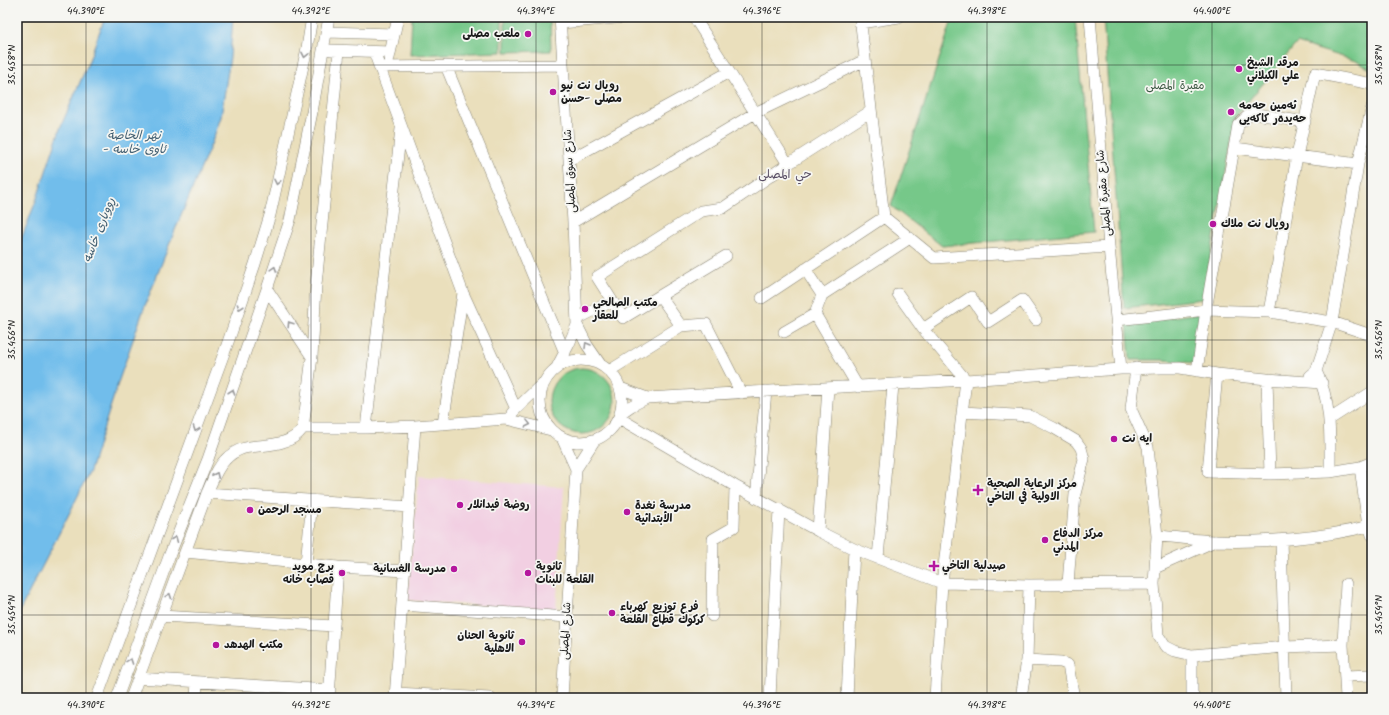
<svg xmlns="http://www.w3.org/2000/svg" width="1389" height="715" viewBox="0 0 1389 715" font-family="Kalam,'Playpen Sans Arabic',sans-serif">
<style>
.built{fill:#f2cfe2}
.green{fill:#76c889;stroke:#497252}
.water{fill:#71bdeb;stroke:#466c84}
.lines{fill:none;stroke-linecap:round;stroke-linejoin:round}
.minor-casing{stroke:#837e6c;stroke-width:12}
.minor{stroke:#fff;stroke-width:11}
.oneway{stroke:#999}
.ticks{fill:none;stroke:#1c1c1c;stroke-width:1;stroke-opacity:0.45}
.poi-dot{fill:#b5179e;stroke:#f6f6f2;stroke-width:1.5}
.labels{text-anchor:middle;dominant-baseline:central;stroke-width:3.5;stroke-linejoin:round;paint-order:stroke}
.poi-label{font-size:11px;font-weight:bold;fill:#1c1c1c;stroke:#f6f6f2;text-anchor:start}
.park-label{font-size:11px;fill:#3c5842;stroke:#f6f6f2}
.street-label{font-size:11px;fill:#1c1c1c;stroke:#f6f6f2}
.water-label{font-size:12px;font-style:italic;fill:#3e5c6f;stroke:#f6f6f2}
.neighbourhood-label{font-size:12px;fill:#584d64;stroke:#f6f6f2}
.neatline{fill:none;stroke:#1c1c1c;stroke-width:1.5}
.ticks-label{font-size:10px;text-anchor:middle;fill:#1c1c1c}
</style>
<rect width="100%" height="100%" fill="#f6f6f2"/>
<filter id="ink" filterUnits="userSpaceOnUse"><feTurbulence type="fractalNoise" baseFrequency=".025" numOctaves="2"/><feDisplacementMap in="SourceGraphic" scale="8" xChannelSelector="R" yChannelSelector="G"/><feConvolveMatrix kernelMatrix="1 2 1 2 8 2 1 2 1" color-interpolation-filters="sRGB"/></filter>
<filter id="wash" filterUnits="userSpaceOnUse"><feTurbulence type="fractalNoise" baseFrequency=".012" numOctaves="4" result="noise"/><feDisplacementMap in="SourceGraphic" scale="16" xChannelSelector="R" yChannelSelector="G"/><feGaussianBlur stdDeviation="0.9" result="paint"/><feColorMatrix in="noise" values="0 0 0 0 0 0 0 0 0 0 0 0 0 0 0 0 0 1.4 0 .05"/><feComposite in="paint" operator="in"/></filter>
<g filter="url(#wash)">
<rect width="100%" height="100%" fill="#eadfbc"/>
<path class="built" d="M419,476l145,11 -8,124 -149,-11z"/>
<path class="green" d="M412,17h90v35l-92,3z
M505,17h45l1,34 -46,1z
M953,17h122l19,215 -152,14 -51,-40z
M1103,17h269v53l-16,-9 -59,-18 -61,73 -33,183 -79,9z
M1201,313l-7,50 -30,-3h-34l-3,-37z
M549 401a33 33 0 1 1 66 0a33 33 0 1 1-66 0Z"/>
<path class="water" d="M105,17h128l-3,40 -9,60 -9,25 -37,88 -32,81 -24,69 -29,91 -19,39 -54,106v-366l20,-52 24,-72 26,-60z"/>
</g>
<g filter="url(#ink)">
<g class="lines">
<defs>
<path id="minor" d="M694,17l94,147
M860,17l24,200 50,41 175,-11
M1090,17l19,230 12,122
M561,23l66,-6
M860,23l39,-6
M327,32l67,2
M331,50l59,2
M374,52l89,241 53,116
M389,58l9,-41
M446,66l119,287
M379,67l184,-2
M1235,148l123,16
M569,160l160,-88
M573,222l182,-109 110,-53
M726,256l-103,62 -26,-41 104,-66 22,-3 65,-44 83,-53
M805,269l17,26
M267,289l45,68
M898,294l25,35 43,51 -24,203 -7,115
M660,296l21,30
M762,298l122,-81
M1269,312l28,-156 18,-83 57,11
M815,314l43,73
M577,319l35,-18
M1117,320l89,-10 63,2 63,10 36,12 4,4
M577,325l10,20 13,19
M923,329l48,-32 17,25 34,-22 14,20
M784,332l31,-18 7,-19 88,-57
M540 401a41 41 0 1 1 82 0a41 41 0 1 1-82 0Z
M557,367l12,-23 8,-19 -4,-103 -13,-205
M1136,368l-5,41 17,38 9,89 -3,48 4,51 7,11 10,5 17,4 92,-8 59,-2
M609,371l72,-45 25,-2 35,69
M1197,371l9,-61 32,-185 13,-12 54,9
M1217,374l-9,98 62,2 60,-2c0,-34 2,-70 -14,-101
M1310,376l6,-5 16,-49 26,-158 14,-57
M1267,379l3,95
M620,388l27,10
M963,412l67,4 24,12 22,13 5,7 3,11 -9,35 -7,90
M512,413l31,-30
M621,413l10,-7 16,-8 319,-18 155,-11 41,-1h18l37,6 50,5 55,4
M619,418l116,68 83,45 36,18 88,34 87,2 125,-1
M1330,419l42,-27
M443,424l20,-131
M303,428h63l49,-2 91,-7 45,11
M366,428l35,-299
M562,438l14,31 -14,229
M1360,467l12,-5
M576,469l18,-28
M1330,472l30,-5 7,52 5,16
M207,493l203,14
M756,498l10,-107
M818,531l10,-143
M1157,536c19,1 38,4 57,5 48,2 109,-3 155,-15
M1281,540l5,158
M185,552l153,15 67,4
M878,558l15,-173
M306,564l6,-64
M1155,568l60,-27
M402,605l165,12
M161,616l173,10
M712,616l1,-77 21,-12 1,-41
M1192,655v38l2,5
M1027,660l34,2 7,3 6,33
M1345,676l27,-1
M138,678l192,12
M396,693l94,5
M329,697l9,-130
M97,698l130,-353 28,-81 15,-49 37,-167 5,-31
M117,698l53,-144 38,-95 59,-170 23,-69 22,-108 17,-95
M131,698l76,-205c5,-11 9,-24 18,-33 18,-19 36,-11 58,-18 8,-2 15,-7 20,-14l9,-71 4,-72 23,-234
M196,698l1,-16
M263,698l1,-12
M395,698l20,-272
M770,698l9,-189
M847,698l7,-149
M1021,698l6,-38 2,-75
M1346,698l-3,-53 3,-61"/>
</defs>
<use href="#minor" class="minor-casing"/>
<use href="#minor" class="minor"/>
</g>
<defs><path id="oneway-chevron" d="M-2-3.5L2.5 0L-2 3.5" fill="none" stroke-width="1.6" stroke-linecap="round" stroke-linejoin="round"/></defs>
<g class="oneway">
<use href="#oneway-chevron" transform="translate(305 55) rotate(102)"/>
<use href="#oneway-chevron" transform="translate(277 182) rotate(102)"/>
<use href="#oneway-chevron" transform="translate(274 269) rotate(-72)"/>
<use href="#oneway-chevron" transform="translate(240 307) rotate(109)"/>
<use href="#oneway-chevron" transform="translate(290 324) rotate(-123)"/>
<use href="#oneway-chevron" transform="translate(587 345) rotate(-121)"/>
<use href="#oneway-chevron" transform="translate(232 392) rotate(-71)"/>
<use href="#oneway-chevron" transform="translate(528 424) rotate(14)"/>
<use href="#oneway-chevron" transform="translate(196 429) rotate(110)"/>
<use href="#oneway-chevron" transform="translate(216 475) rotate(-65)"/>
<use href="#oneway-chevron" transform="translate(175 539) rotate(-68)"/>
<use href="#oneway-chevron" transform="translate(169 596) rotate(-70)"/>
<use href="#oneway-chevron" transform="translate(130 661) rotate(-70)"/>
</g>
</g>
<path class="ticks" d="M86,17v681M311,17v681M536,17v681M762,17v681M987,17v681M1212,17v681M17,65h1355M17,340h1355M17,615h1355"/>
<g class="poi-dot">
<circle cx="528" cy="34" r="4"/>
<circle cx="1239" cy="69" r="4"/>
<circle cx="553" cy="92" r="4"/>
<circle cx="1231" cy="112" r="4"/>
<circle cx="1213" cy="224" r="4"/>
<circle cx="585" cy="309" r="4"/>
<circle cx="1114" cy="439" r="4"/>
<path d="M976 484h4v4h4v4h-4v4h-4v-4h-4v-4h4z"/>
<circle cx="460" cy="505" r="4"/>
<circle cx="250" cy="510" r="4"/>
<circle cx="627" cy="512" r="4"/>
<circle cx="1045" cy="540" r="4"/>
<path d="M932 560h4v4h4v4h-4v4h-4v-4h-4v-4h4z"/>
<circle cx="454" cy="569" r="4"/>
<circle cx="342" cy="573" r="4"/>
<circle cx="528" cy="573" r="4"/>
<circle cx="612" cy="613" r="4"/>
<circle cx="522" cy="642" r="4"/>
<circle cx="216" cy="645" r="4"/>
</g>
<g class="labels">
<g class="poi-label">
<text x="520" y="34" text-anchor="end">ملعب مصلى</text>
<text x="1247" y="63">مرقد الشيخ<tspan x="1247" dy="13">علي الكيلاني</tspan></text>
<text x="561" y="86">رويال نت نيو<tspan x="561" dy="13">مصلى -حسن</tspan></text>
<text x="1239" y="106">ئەمین حەمە<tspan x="1239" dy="13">حەیدەر کاکەیی</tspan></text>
<text x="1221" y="224">رويال نت ملاك</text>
<text x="593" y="303">مكتب الصالحي<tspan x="593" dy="13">للعقار</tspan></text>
<text x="1122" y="439">ايه نت</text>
<text x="987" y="484">مركز الرعاية الصحية<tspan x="987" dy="13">الاولية في التاخي</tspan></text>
<text x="468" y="505">روضة فيدانلار</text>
<text x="635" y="506">مدرسة نغدة<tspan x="635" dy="13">الأبتدائية</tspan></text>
<text x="258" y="510">مسجد الرحمن</text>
<text x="1053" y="534">مركز الدفاع<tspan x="1053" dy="13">المدني</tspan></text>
<text x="942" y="566">صيدلية التاخي</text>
<text x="334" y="567" text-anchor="end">برج مويد<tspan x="334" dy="13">قصاب خانه</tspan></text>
<text x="536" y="567">ثانوية<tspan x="536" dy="13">القلعة للبنات</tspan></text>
<text x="446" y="569" text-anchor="end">مدرسة الغسانية</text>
<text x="620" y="607">فرع توزيع كهرباء<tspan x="620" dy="13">كركوك قطاع القلعة</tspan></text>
<text x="514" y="636" text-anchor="end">ثانوية الحنان<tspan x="514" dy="13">الاهلية</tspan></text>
<text x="224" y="645">مكتب الهدهد</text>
</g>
<g class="park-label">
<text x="1175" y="86">مقبرة المصلى</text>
</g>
<g class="street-label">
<text transform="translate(570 171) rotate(-93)">شارع سوق المصلى</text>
<text transform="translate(1104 193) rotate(-95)">شارع مقبرة المصلى</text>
<text transform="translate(566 631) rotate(-87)">شارع المصلى</text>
</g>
<g class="water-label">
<text x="134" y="135">نهر الخاصة<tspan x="134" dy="14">- ئاوی خاسە</tspan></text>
<text transform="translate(99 230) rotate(-69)">ڕووباری خاسە</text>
</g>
<g class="neighbourhood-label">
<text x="785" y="174">حي المصلى</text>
</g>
</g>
<rect width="1389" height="715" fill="none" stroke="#f6f6f2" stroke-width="44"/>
<rect x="22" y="22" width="1345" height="671" class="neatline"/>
<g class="ticks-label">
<text x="86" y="14">44.390°E</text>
<text x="311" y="14">44.392°E</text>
<text x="536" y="14">44.394°E</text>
<text x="762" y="14">44.396°E</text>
<text x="987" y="14">44.398°E</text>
<text x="1212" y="14">44.400°E</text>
<text transform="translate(11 65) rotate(-90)" y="4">35.458°N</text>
<text transform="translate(1378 65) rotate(-90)" y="4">35.458°N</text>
<text transform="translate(11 340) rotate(-90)" y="4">35.456°N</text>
<text transform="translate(1378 340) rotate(-90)" y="4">35.456°N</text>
<text transform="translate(11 615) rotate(-90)" y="4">35.454°N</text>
<text transform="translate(1378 615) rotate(-90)" y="4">35.454°N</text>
<text x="86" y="708">44.390°E</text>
<text x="311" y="708">44.392°E</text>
<text x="536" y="708">44.394°E</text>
<text x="762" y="708">44.396°E</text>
<text x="987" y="708">44.398°E</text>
<text x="1212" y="708">44.400°E</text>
</g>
</svg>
